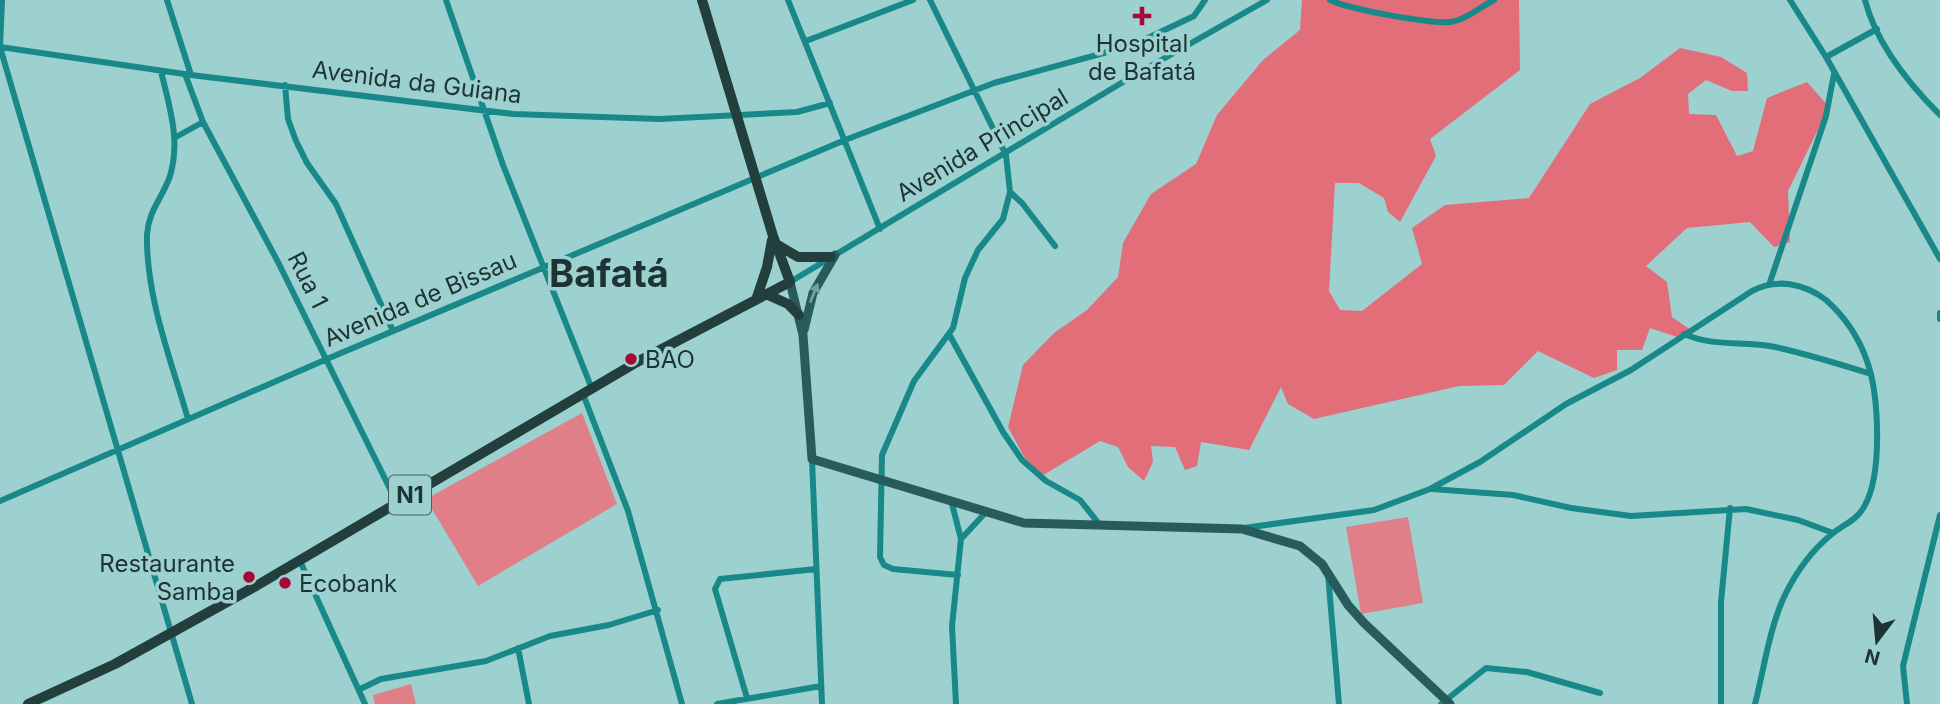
<svg xmlns="http://www.w3.org/2000/svg" width="1940" height="704" viewBox="0 0 1940 704" font-family="Inter,sans-serif">
<style>
.green{fill:#e17f88}
.forest{fill:#e26e7a}
.lines{fill:none;stroke-linecap:round;stroke-linejoin:round}
.street{stroke:#198888;stroke-width:6}
.secondary{stroke:#285c5c;stroke-width:9}
.primary{stroke:#223f3e;stroke-width:10}
.oneway{fill:#6ea2a2}
.poi-dot{fill:#a50a37;stroke:#9dd1d0;stroke-width:2.5}
.labels{text-anchor:middle;dominant-baseline:central;stroke-width:7;stroke-linejoin:round;paint-order:stroke}
.shield{fill:#9dd1d0;stroke:#446262;stroke-width:2}
.shield-label{font-size:23px;font-weight:bold;fill:#1e3333}
.poi-label{font-size:24px;fill:#1e3333;stroke:#9dd1d0;text-anchor:start}
.street-label{font-size:24px;fill:#1e3333;stroke:#9dd1d0}
.town-label{font-size:38px;font-weight:bold;fill:#1e3333;stroke:#9dd1d0}
</style>
<rect width="100%" height="100%" fill="#9dd1d0"/>
<path class="green" d="M582,413l35,91 -139,82 -52,-87z
M1408,517l15,86 -62,11 -15,-87z
M411,684l5,20h-41l-2,-9z"/>
<path class="forest" d="M1302,0h217l1,70 -90,69 6,17 -36,66 -12,-10 -4,-14 -25,-15h-24l-6,108 11,19 22,1 60,-47 -10,-36 33,-23 84,-7 61,-94 50,-26 40,-30 41,9 26,16 1,18h-16l-26,-11 -18,14 1,20 27,1 21,41 16,-5 14,-53 40,-16 22,25 -41,84 2,51 -16,5 -24,-25 -63,6 -41,38 21,16 5,35 19,13 -8,9 -33,-11 -8,22h-25v20l-23,8 -56,-27 -34,34 -45,1 -145,33 -26,-15 -7,-17 -32,63 -48,-8 -4,24 -12,4 -10,-23 -24,-1 2,16 -9,19 -16,-14 -10,-20 -18,-6 -60,36 -14,-17 -18,-33 15,-62 31,-32 33,-23 31,-33 5,-34 28,-49 45,-30 21,-49 46,-55 37,-30z"/>
<g class="lines">
<path class="street" d="M2,0l-2,47 192,657
M167,0l24,75
M446,0l57,165 89,224
M788,0l92,229
M930,0l76,155 4,37 -7,27 -25,31 -13,28 -12,50 -39,53 -32,74 -2,102 4,8 9,4 65,6
M1330,0c18,9 100,24 120,22 16,-2 30,-15 44,-22
M1790,0l36,57 114,202
M1865,0c11,43 44,84 75,115
M806,41l107,-41
M0,47l191,28 322,39 147,5 137,-7 33,-9
M1826,57l51,-28
M161,71c8,35 20,68 9,105 -7,21 -22,35 -23,59 -1,62 24,125 41,184
M185,74l18,48 75,140 119,241
M285,85l3,34 8,22 11,22 29,41 57,127
M176,137l27,-15
M1010,192l12,11 33,43
M790,282l338,-203 139,-79
M1770,282l56,-166 8,-42
M1940,313v6
M949,334l54,98 19,28 24,21 34,19 20,25
M1684,334c33,14 59,6 91,13 32,7 64,17 96,27
M583,394l45,117 54,193
M812,459l10,245
M1432,489l81,6 58,13 60,8 115,-7 52,11 35,13
M951,500l10,39 -9,87 4,78
M0,501l327,-142 518,-219 149,-57 139,-38 61,-29 11,-16
M1244,528l130,-18 56,-21 50,-27 86,-58 65,-34 121,-79c24,-13 52,-8 74,9 18,16 33,38 41,61 12,34 16,114 -3,146 -8,14 -20,17 -32,27 -20,16 -37,40 -48,63 -15,33 -20,72 -29,107
M961,539l26,-28
M300,561l65,143
M1328,574l11,130
M518,648l11,56
M360,689l21,-10 105,-18 64,-25 59,-11 49,-15
M747,698l-32,-109 5,-10 96,-10
M717,704l104,-18
M1441,704l45,-36 41,4 73,21
M1721,704v-102l9,-94
M1907,704l-4,-38 37,-151"/>
<path class="secondary" d="M790,282l13,53 9,124 212,64 218,6 58,17 22,18 26,41 16,18 86,81
M804,330l9,-37 22,-38"/>
<path class="primary" d="M776,244l22,13h33
M766,294l22,10 11,11
M756,300l11,-33 5,-27
M28,704l87,-40 141,-78 381,-224 153,-80 -17,-46 -71,-236"/>
</g>
<defs><path id="oneway-solid" d="M-6-.8H1V-3.2L6.5 0L1 3.2V.8H-6Z" transform="scale(1.75)"/></defs>
<use class="oneway" href="#oneway-solid" transform="translate(814 293) rotate(-68)"/>
<g class="poi-dot">
<path d="M1138.5 5.5h7v7h7v7h-7v7h-7v-7h-7v-7h7z"/>
<circle cx="631" cy="359" r="7"/>
<circle cx="249" cy="577" r="7"/>
<circle cx="285" cy="583" r="7"/>
</g>
<g class="labels">
<rect class="shield" x="389" y="475.5" width="42" height="39" rx="5"/>
<g class="shield-label">
<text x="410" y="495">N1</text>
</g>
<g class="poi-label">
<text x="1142" y="43" text-anchor="middle">Hospital<tspan x="1142" dy="28">de Bafatá</tspan></text>
<text x="645" y="359">BAO</text>
<text x="235" y="563" text-anchor="end">Restaurante<tspan x="235" dy="28">Samba</tspan></text>
<text x="299" y="583">Ecobank</text>
</g>
<g class="street-label">
<text transform="translate(417 82) rotate(7)">Avenida da Guiana</text>
<text transform="translate(982 145) rotate(-31)">Avenida Principal</text>
<text transform="translate(308 280) rotate(63)">Rua 1</text>
<text transform="translate(420 299) rotate(-23)">Avenida de Bissau</text>
</g>
<g class="town-label">
<text x="609" y="273">Bafatá</text>
</g>
</g>
<g transform="translate(1877 641) rotate(196)" stroke="#9dd1d0" stroke-width="5" paint-order="stroke">
<path d="M0-5L12 26L0 18L-12 26Z" fill="#1e3333"/>
<text y="-10" font-size="19" font-weight="bold" text-anchor="middle" fill="#1e3333">N</text>
</g>
</svg>
